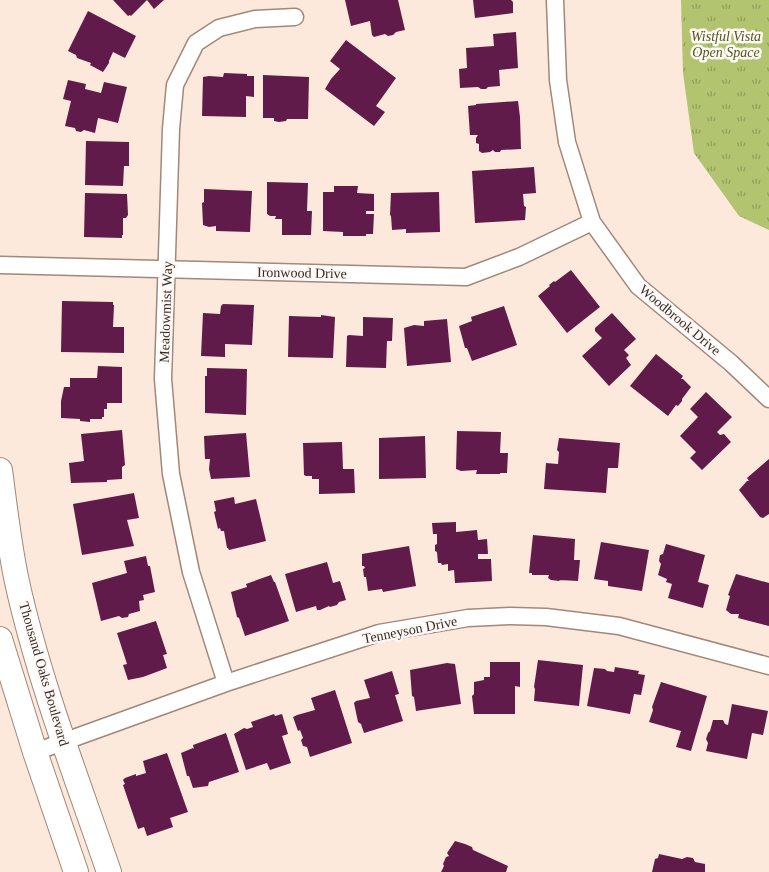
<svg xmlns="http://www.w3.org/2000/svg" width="769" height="872" viewBox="0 0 769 872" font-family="Georgia,serif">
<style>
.park{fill:url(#park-tufts)}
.building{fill:#601b4b}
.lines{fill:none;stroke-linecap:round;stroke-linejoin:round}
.street-casing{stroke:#a0887a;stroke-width:19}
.secondary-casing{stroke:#a0887a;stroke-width:26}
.street{stroke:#fff;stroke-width:16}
.secondary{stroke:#fff;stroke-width:24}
.labels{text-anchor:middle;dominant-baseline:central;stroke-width:5;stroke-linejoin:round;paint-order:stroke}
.park-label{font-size:14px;font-style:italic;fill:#4e591a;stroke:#fef9f6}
.street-label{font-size:14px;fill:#362c26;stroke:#fef9f6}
</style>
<defs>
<pattern id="park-tufts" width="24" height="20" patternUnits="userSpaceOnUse" patternTransform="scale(1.25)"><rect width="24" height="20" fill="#b2c46f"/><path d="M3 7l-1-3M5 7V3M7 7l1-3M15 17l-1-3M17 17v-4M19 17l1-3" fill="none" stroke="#929f5b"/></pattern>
</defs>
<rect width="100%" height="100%" fill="#fde8dc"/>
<path class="park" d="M681,0h88v230l-30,-14 -45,-63 -11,-80z"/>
<path class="building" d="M113,0h34l-16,16 -1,-1 -2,1z
M147,0h17l-10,9z
M345,0h53l7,30 -9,2 -3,3 -5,1 -3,-2 -11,3 -2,-2 -2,-14 -19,5z
M473,0h38l2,2v11l-38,5z
M88,11l48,25 -11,22 -12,-6 -4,9v2l-6,9 -13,-7 1,-2 -14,-5 -1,-3 -8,-4z
M516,32l2,36 -19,2 1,16 -12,1 -2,2h-5l-3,-2 -18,1 -1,-19 8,-1 -1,-20 28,-2 -1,-12z
M346,40l50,38 -20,28 9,6 -11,14 -49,-37 6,-10 9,-10 -10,-8z
M224,73l23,1v2h7v21l-8,-1v21l-44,-1 1,-39 6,-1 14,1z
M263,75l46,2 -1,42h-21l-1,2 -7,1 -5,-1v-3h-11z
M68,80l18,4 -1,5 16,4 3,-11 23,5 -9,36 -20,-5 -3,15 -11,-3 -3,2 -5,-1 -1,-3 -10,-2 6,-25 -8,-2z
M518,101l2,16 1,32 -20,1 -1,2h-5l-2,-2 -3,2 -8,1 -3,-2v-7l-3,-1v-5l2,-3h-8l-2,-29 8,-1v-1z
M86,141l43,1v24h-5l-1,20 -38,-1z
M534,167l2,26 -13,1 1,12 2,1 -1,13 -50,3 -3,-52z
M267,182l41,1 -1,28h5l-1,24h-29v-16h-7l1,-3h-6l-3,-2z
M334,186h24l-1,7 17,1v17h-8v3h8l-1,20h-7v2h-23v-4l-20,-1v-39h11z
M204,189l48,2 -2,41 -34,-1v-5l-7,1 -6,-2 -1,-22 2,-1z
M439,192l1,40 -34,1v-4l-14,1 -1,-14 -1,-1 1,-22z
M85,193l42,1 1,21 -2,3h-3v17h-1v3l-38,-1z
M571,270l29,37 -33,26 -29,-37 12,-10 -1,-1 5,-4 1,1z
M62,301l51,1v3h1l-1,22h11v26l-63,-1z
M223,304l31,1 -2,40 -27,-1v13l-24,-1 2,-43 17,1 1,-8z
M504,306l13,39 -45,16 -5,-13h-2l-6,-22 13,-5 -1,-4z
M612,313l24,26 -12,11 5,5 -3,3 5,7 -22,21 -27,-30 20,-18 -7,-7v-3z
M321,315l14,2 -2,41 -45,-1 1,-41 32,1z
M363,317l30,1 -1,23h-5l-1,27 -40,-1 1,-31 2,-1 14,1z
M447,319l4,43 -44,4 -3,-38 10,-3 10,1v-5z
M656,354l27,22 -2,3h2l8,8 -9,12v2l-4,5 -2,-1 -8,11 -38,-30z
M98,366l24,1v36h-15v6h-3v8h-2v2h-12v3l-10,-1v-2l-19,-1v-17l3,-14h6v-9h27z
M207,368l40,1 -1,46 -41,-2v-37h2z
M706,392l26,25 -15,15 3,3 4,-1 7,8 -29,28 -12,-12 6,-6 -16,-16 18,-19 -8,-8z
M122,430l3,35 -3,2v12l-15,1v2l-36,1 -2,-20 15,-2 -3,-27z
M457,431l44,1 -1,21h8l-1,20h-7v1h-24l1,-4 -16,1 -5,-2z
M246,433l4,44 -39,2 -2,-10 1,-10h-5l-1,-23z
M425,436l1,42 -47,1v-41z
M559,438l61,5 -2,25h-10l-2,25 -62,-4 2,-26 12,1 1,-12 -2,-2z
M342,442l1,27h11l1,24 -36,1v-15h-7v-3h-6l-2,-1 -1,-32z
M769,459v55l-6,4 -3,-1 -21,-27 8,-9h2l-2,-3z
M134,493l5,25 -12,2 7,26 -52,9 -9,-51z
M234,497l1,7 21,-5 10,42 -37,9 -1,-2h-1l-3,-17h-3l-1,-3 -2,1 -4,-17 2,-1 -2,-10z
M456,522v10l21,-2 1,10 9,-1 1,15h-10v5h13l1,22 -37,2 -1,-13 -6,1v-7l-6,1 -1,-2h-3l-1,-11 -2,-1v-6l2,-1v-10h-4l-1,-11z
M533,535l42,4 -1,21h6l-2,21 -18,-1 1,-1 -2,2 -8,-1 -3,-2 1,-3h-17v-2h-3z
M601,542l48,8 -7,41 -34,-5v-5l-14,-2z
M666,544l39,11 -7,27 11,3 -6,23 -35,-10 4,-14 -6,-2 1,-3 -9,-4 3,-11 -2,-3 1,-6 3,-1z
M409,546l7,40 -33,6 -1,-3 -14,2 -2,-14h-2l-1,-8 2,-1 -1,-2h-2v-12z
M146,556l2,10h2l5,26 -12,3 1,5 -5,1 1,10 -11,3 -1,3 -6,1 -3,-2 -18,5 -9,-38 35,-10 -3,-12z
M327,562l6,21 7,-2 6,19 -7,2 -2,3 -7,2 -1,-1 -9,4h-3l-1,-4 -20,6 -11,-38z
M736,574l33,9v43l-31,-8 1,-4h-8l-5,-4 4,-14 -2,-1z
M271,575l3,7h1l14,39 -44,15 -6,-18 -2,-1 -6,-25 16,-5 -1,-3z
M156,621l11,33 -4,1 4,13 -24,9 -15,3 -5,-15 4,-1 -10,-31z
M538,660l45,5 -4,41 -45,-5 1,-12 -1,-2z
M490,662h30v25l-5,-1v28h-41l-2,-18 2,-2v-12l10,-2v-3h6z
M447,663l8,1 6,40 -45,7 -2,-14 -2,-1 -2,-26z
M615,667l24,4 -1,3 7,1 -4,20 -7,-1 -4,20 -43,-8 7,-38 11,1 2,2 7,1z
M392,671l7,23 -4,1 8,26 -39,12 -3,-9 -3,-2 -4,-19 2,-2 14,-3 -6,-18z
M661,682l46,14 -16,55 -15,-4 5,-16 -32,-9 4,-12 -1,-3z
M335,690l17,53 -42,14 -3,-10 -4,-1 -2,-6 2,-2 -3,-8 -2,1 -5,-14 4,-2 18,-5 -4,-12z
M732,704l36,7 -5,24 -11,-2 -5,26 -41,-8 2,-8 -2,-4 2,-6 2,-2 3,-11h10l2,4 3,1z
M274,714l1,2 7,-2 6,20 -6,2 9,27 -21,7 -3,-7 -21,7 -12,-36 10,-6 3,1 6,-2 -2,-5z
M226,733l13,39 -30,10 -1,4 -15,2 -4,-12h-2l-6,-23 12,-5 1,1 -1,-4z
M167,753l21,59 -18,6 3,9 -26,9 -3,-9 -6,2 -15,-44 2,-1 -2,-4 2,-2 11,-4v2l10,-3 -3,-12z
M455,841l10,3 7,3 1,3 35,16 -2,6h-65l3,-6 -1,-2 3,-7 3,-1 -2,-3z
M659,854l23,5 5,-2 6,1 2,4 10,2v8h-53l3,-13 3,-1z"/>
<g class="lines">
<defs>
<path id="street" d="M555,0l3,80 9,62 25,80 46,64 93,77 38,36
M0,265l466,12 53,-20 73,-35
M226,683l-35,-111 -20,-98 -8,-95 8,-250 4,-44 21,-42 23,-15 36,-9 40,-2
M35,752l191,-69 153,-50 89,-15 42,-2 36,1 73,9 150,40"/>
<path id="secondary" d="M0,470c5,37 9,75 17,112 22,99 59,194 92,290
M0,639l35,113 41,120"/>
</defs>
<use href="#street" class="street-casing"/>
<use href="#secondary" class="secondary-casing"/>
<use href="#street" class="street"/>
<use href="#secondary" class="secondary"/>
</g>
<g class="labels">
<g class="park-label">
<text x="726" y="36">Wistful Vista<tspan x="726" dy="16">Open Space</tspan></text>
</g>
<g class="street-label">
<text transform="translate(302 273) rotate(1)">Ironwood Drive</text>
<text transform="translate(166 312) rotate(-88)">Meadowmist Way</text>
<text transform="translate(680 320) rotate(40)">Woodbrook Drive</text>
<text transform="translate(410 630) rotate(-11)">Tenneyson Drive</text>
<text transform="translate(44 674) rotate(74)">Thousand Oaks Boulevard</text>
</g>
</g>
</svg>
